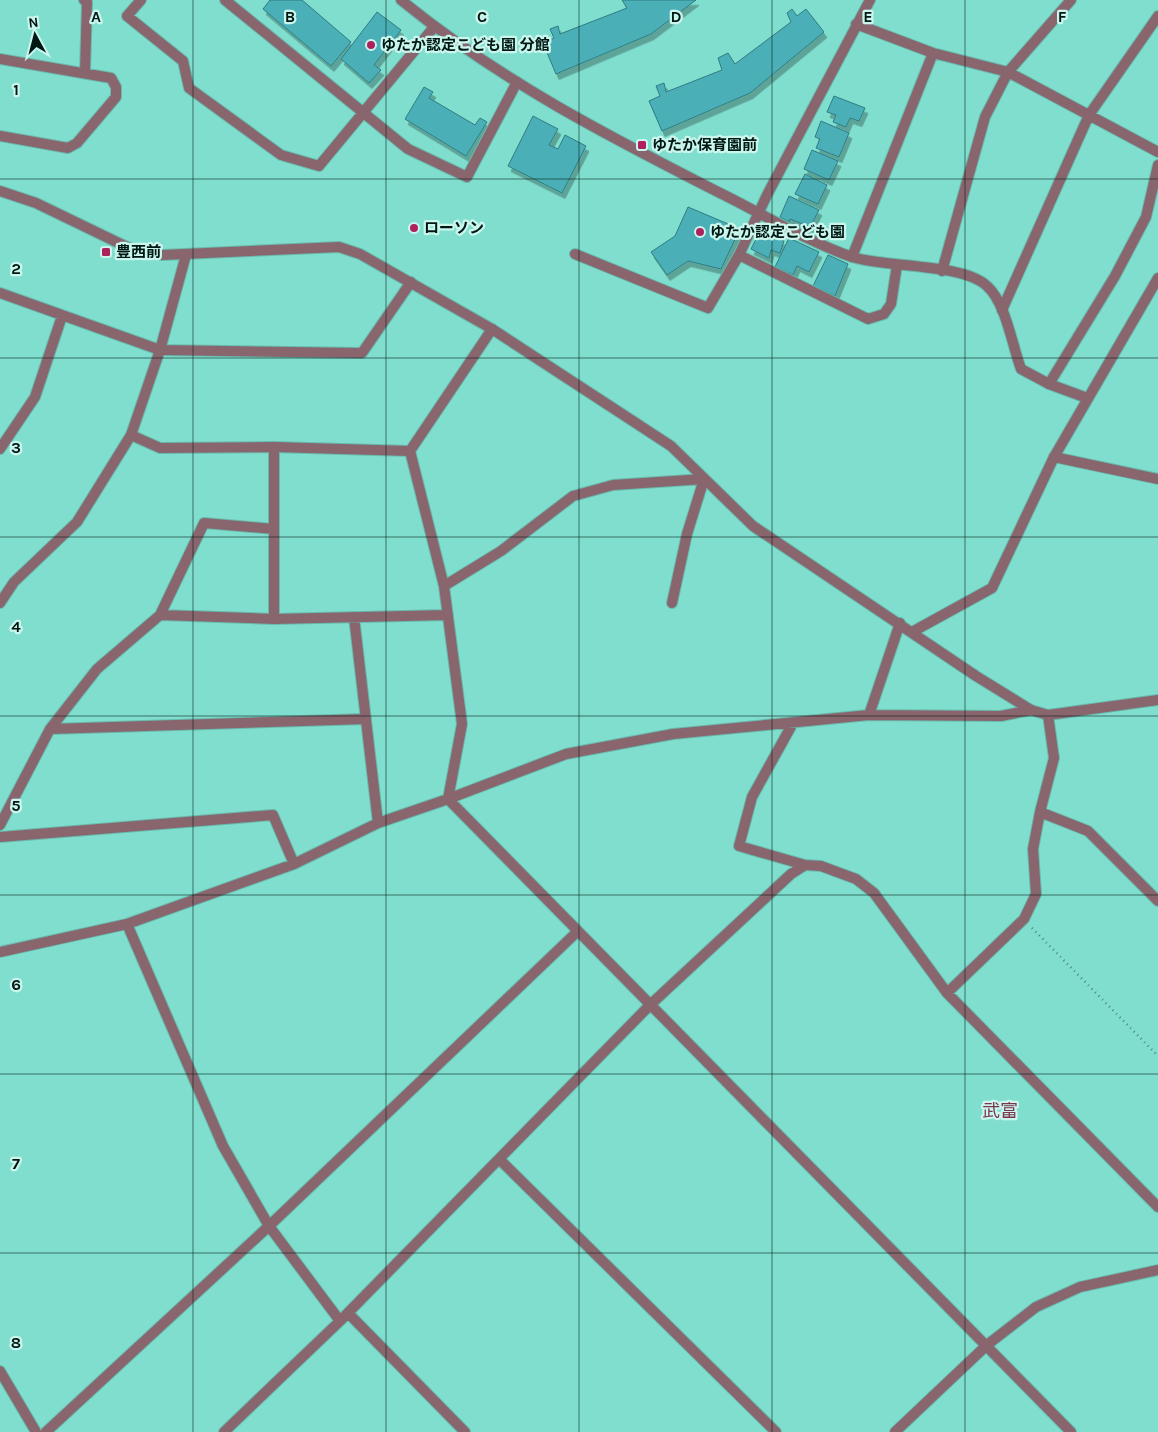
<svg xmlns="http://www.w3.org/2000/svg" width="1158" height="1432" viewBox="0 0 1158 1432" font-family="Karla,'Noto Sans JP',sans-serif">
<style>
.building{fill:#4bafb7;stroke:#2f7c82;filter:url(#shadow)}
.lines{fill:none;stroke-linecap:round;stroke-linejoin:round}
.minor-casing{stroke:#69baad;stroke-width:12}
.tertiary-casing{stroke:#69baad;stroke-width:12}
.path{stroke:#49897e;stroke-width:2.5;stroke-dasharray:1 4;stroke-linecap:butt}
.minor{stroke:#89656e;stroke-width:10}
.tertiary{stroke:#89656e;stroke-width:10}
.grid{fill:none;stroke:#001814;stroke-width:1;stroke-opacity:0.55}
.poi-dot{fill:#ae215c;stroke:#caf6ed;stroke-width:2}
.labels{text-anchor:middle;dominant-baseline:central;stroke-width:4.5;stroke-linejoin:round;paint-order:stroke}
.poi-label{font-size:15px;font-weight:bold;fill:#001814;stroke:#caf6ed;text-anchor:start}
.quarter-label{font-size:18px;fill:#7c364c;stroke:#caf6ed}
.grid-label{font-size:16px;text-anchor:middle;font-weight:bold;fill:#001814;stroke:#caf6ed;stroke-width:4.5;stroke-linejoin:round;paint-order:stroke}
</style>
<defs>
<filter id="shadow"><feDropShadow dx="3" dy="5.5" stdDeviation="0" flood-color="#0004"/></filter>
</defs>
<rect width="100%" height="100%" fill="#80dece"/>
<path class="building" d="M270,0h32l49,42 -20,24 -68,-57z
M622,0h74l-45,34 -95,40 -13,-31 11,-5 -4,-9 8,-3 2,8 67,-26z
M792,9l5,7 9,-7 18,23 -74,61 -88,38 -13,-30 11,-5 -4,-10 8,-3 2,9 56,-22 -4,-12 10,-5 7,11 56,-42 -4,-9z
M377,12l24,18 -27,35 7,5 -12,13 -28,-24z
M424,87l9,5 -4,6 46,27 5,-7 7,4 -21,34 -61,-37z
M834,96l31,12 -6,13 -9,-3 -4,9 -13,-5 3,-7 -9,-3z
M533,116l25,13 -9,16 9,4 7,-14 21,11 -24,47 -54,-27z
M821,121l28,12 -10,24 -23,-9 4,-9 -5,-2z
M812,150l26,11 -9,19 -25,-11z
M805,174l22,11 -9,19 -23,-10z
M789,196l30,14 -9,17 -20,-8 -1,3 -9,-5z
M688,207l52,22 -19,40 -33,-8 -21,14 -16,-23 24,-16z
M761,229l23,12 -4,12 -9,-3 -2,8 -18,-9z
M789,238l30,14 -10,20 -12,-6 -4,9 -18,-8z
M828,255l20,9 -13,32 -22,-10z"/>
<g class="lines">
<defs>
<path id="minor" d="M84,0l3,2 -2,71
M141,0l-14,16 56,45 6,27 92,67 38,11 115,-139
M225,0l183,149 59,28 50,-95
M856,24l77,29 75,19 150,80
M0,59l111,19 5,9v10l-39,46 -9,5 -68,-12
M575,254l133,54 31,-53 28,-60 103,-195
M739,255l129,64 16,-5 7,-10 6,-39
M852,257l81,-204
M942,271l43,-154 23,-45 63,-72
M0,293l160,57 202,3 49,-71
M1002,310l87,-195 69,-99
M1049,384l66,-108 31,-59 12,-52
M131,435l29,13 114,-1 136,4
M274,447v172
M0,449l35,-52 27,-81
M1054,457l104,22
M444,586l57,-35 72,-55 40,-11 91,-6 -17,55 -15,69
M160,615l114,4 174,-4
M354,617l24,206
M869,715l31,-92
M793,723l-41,74 -13,49 66,19
M50,729l316,-10
M448,799l623,633
M448,799l14,-75 -18,-138 -34,-135 82,-122
M1040,812l48,19 70,70
M0,825l50,-96 47,-60 63,-54 44,-92 70,6
M0,837l273,-22 21,49
M127,924l96,222 46,80 71,95
M0,952l127,-28 167,-60 84,-41 70,-24 118,-45 107,-20 196,-19 132,1 30,-6
M947,993l77,-74 12,-25 -3,-45 7,-37 14,-54 -6,-43
M499,1159l277,273
M348,1313l117,119
M46,1432l223,-206 309,-295
M224,1432l116,-111 310,-316 141,-131 14,-9 16,1 35,13 18,14 73,100 211,214"/>
<path id="tertiary" d="M401,0c98,80 207,136 319,193 43,21 86,48 132,64 35,11 111,6 135,29 19,17 25,59 34,83l28,15 38,14
M0,191l36,12 91,44 35,8 177,-8 21,7 132,75 179,117 82,80 223,150 55,34 17,5 110,-15
M0,603l14,-21 63,-60 54,-87 29,-85 26,-95
M912,632l80,-44 62,-131 104,-179
M0,1371l36,61
M895,1432l92,-87 49,-38 44,-20 78,-17"/>
</defs>
<use href="#minor" class="minor-casing"/>
<use href="#tertiary" class="tertiary-casing"/>
<path class="path" d="M1032,928l126,128"/>
<use href="#minor" class="minor"/>
<use href="#tertiary" class="tertiary"/>
</g>
<path class="grid" d="M193,0v1432M386,0v1432M579,0v1432M772,0v1432M965,0v1432M0,179h1158M0,358h1158M0,537h1158M0,716h1158M0,895h1158M0,1074h1158M0,1253h1158"/>
<g class="poi-dot">
<circle cx="371" cy="45" r="5"/>
<rect x="637" y="140" width="10" height="10" rx="2.5"/>
<circle cx="414" cy="228" r="5"/>
<circle cx="700" cy="232" r="5"/>
<rect x="101" y="247" width="10" height="10" rx="2.5"/>
</g>
<g class="labels">
<g class="poi-label">
<text x="381" y="45">ゆたか認定こども園 分館</text>
<text x="652" y="145">ゆたか保育園前</text>
<text x="424" y="228">ローソン</text>
<text x="710" y="232">ゆたか認定こども園</text>
<text x="116" y="252">豊西前</text>
</g>
<g class="quarter-label">
<text x="1000" y="1111">武富</text>
</g>
</g>
<g class="grid-label">
<text x="96" y="22">A</text>
<text x="290" y="22">B</text>
<text x="482" y="22">C</text>
<text x="676" y="22">D</text>
<text x="868" y="22">E</text>
<text x="1062" y="22">F</text>
<text x="16" y="95">1</text>
<text x="16" y="274">2</text>
<text x="16" y="453">3</text>
<text x="16" y="632">4</text>
<text x="16" y="811">5</text>
<text x="16" y="990">6</text>
<text x="16" y="1169">7</text>
<text x="16" y="1348">8</text>
</g>
<g transform="translate(35 35) rotate(353)" stroke="#caf6ed" stroke-width="4" paint-order="stroke">
<path d="M0-4L9 19L0 12L-9 19Z" fill="#001814"/>
<text y="-8" font-size="14" font-weight="bold" text-anchor="middle" fill="#001814">N</text>
</g>
</svg>
